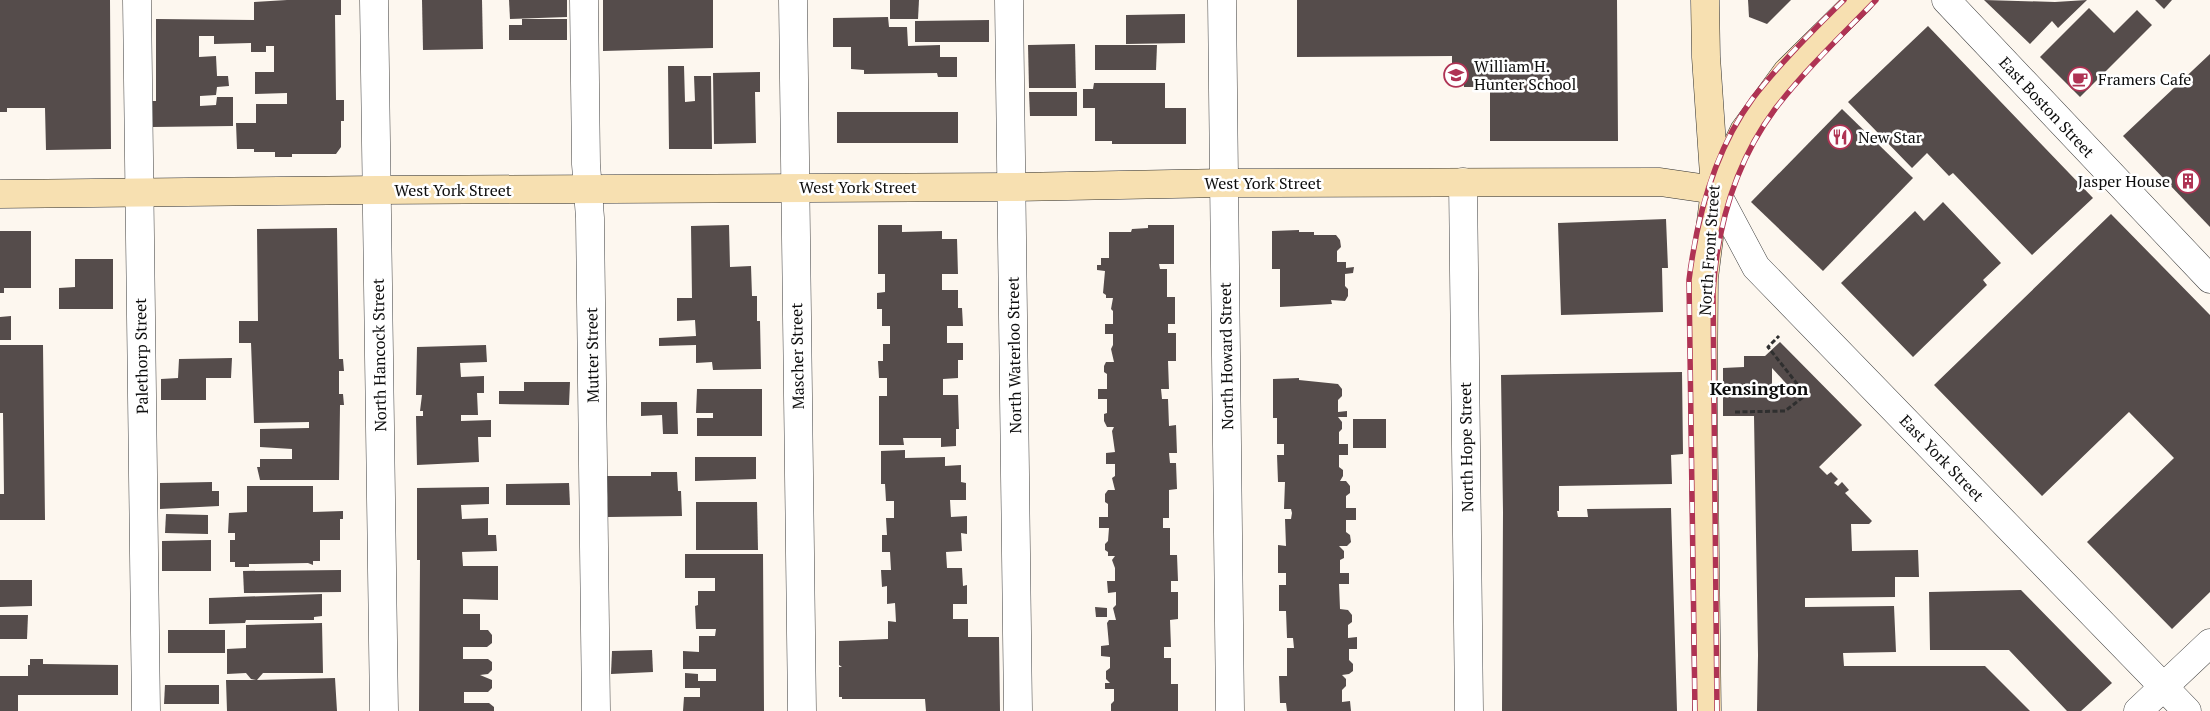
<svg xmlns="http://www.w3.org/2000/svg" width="2210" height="711" font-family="'PT Serif',serif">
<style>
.building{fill:#554c4b;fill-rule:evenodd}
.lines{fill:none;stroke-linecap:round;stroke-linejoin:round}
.street-casing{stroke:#404040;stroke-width:29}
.secondary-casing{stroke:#2f2f2f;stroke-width:29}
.path{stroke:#2f2f2f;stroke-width:3;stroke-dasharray:5 2.5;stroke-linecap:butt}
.street{stroke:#fff;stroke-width:28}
.secondary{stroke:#f7e0b1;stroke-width:28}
.rail-casing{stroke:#af3354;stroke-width:5.5}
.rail{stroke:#fff;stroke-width:4;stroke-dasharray:11;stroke-linecap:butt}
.labels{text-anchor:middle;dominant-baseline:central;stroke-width:5;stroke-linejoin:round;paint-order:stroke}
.poi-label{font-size:16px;fill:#0d0d0d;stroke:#fff;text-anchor:start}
.street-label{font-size:16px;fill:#0d0d0d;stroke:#fff}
.neighbourhood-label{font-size:18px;font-weight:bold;fill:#0d0d0d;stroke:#fff}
</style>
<rect width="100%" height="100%" fill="#fdf7ef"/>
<g class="building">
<polygon points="0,0 110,0 111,149 46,150 45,108 7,108 7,112 0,112"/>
<polygon points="287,0 341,0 341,15 335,15 336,100 344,100 344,121 341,121 341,147 336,154 292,154 292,157 275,157 275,152 254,152 254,149 237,149 236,123 256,123 256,104 287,104 287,93 255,94 255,72 274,72 274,46 266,46 266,52 251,52 251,43 214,44 214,36 199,36 199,57 216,56 217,76 228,76 229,86 217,87 216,95 200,96 200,106 216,105 217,97 233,97 233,126 152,127 152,101 156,101 156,19 254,20 254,2"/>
<polygon points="422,0 482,0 483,49 423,50"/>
<polygon points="509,0 567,0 567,17 510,19"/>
<polygon points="603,0 713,0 713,48 603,51"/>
<polygon points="890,0 919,0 918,19 890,19"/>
<polygon points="1297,0 1617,0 1618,141 1490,141 1490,87 1464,87 1463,66 1452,66 1452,56 1297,57"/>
<polygon points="1748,0 1791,0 1767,24 1749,17"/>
<polygon points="1984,0 2055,2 2087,0 2058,28 2052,21 2030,44"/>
<polygon points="2155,0 2172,0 2164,9"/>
<polygon points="2089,8 2114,33 2137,10 2152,25 2080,97 2040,57"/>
<polygon points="1185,14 1185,43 1126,44 1126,15"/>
<polygon points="888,17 889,27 907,27 908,46 940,45 940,57 957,57 957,77 938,77 937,73 864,74 864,70 851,69 851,47 833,47 833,18"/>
<polygon points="522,19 567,19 567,40 509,40 509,25 522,25"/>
<polygon points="989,20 989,42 915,42 915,21"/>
<polygon points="1928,26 2093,198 2032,255 1953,173 1949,176 1927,153 1912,168 1848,102"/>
<polygon points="1075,44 1076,88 1029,88 1028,45"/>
<polygon points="1095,45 1157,45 1156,70 1095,70"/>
<polygon points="2210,54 2210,227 2123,136"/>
<polygon points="668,66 684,66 685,102 695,101 694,76 711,76 712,149 669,149"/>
<polygon points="760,72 760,92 755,92 756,143 714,144 713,73"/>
<polygon points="1094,83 1165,83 1165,108 1186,108 1186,144 1112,144 1112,141 1095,141 1095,108 1083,108 1083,89 1093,89"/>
<polygon points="1029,92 1077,92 1077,116 1030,116"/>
<polygon points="1842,109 1913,178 1823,271 1751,202"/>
<rect x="837" y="112" width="121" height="31"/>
<polygon points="1943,202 2001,263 1983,280 1987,285 1913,357 1841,283 1915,211 1924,221"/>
<polygon points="2111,214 2210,315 2210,592 2172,629 2087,542 2174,458 2129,412 2042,496 1934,385"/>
<polygon points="1666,219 1668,268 1662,268 1663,312 1561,315 1558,223"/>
<polygon points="729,225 730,267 751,266 752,296 757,296 757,321 760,321 761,369 713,370 712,362 696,363 696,345 659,346 659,338 696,336 695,320 677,321 677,298 692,298 691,226"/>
<polygon points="878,225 902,225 902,232 942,231 942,239 957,239 958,274 942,274 942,290 958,290 958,308 962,308 963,326 947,326 947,343 963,343 963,360 958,360 958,378 943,379 943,395 958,395 959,429 956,429 956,446 941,447 941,438 903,438 904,445 879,445 879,396 887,396 887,378 879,378 878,361 883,361 883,344 890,344 890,326 882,326 882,309 877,309 877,293 885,292 885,274 878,274"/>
<polygon points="1148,225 1174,225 1174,264 1159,264 1160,269 1167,269 1167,297 1175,297 1175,324 1168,324 1168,333 1176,333 1176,361 1168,361 1169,389 1161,389 1162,399 1168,399 1169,426 1176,425 1177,453 1169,453 1170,463 1176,463 1177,489 1169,490 1169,518 1163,518 1163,528 1170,528 1170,555 1177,555 1178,581 1171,581 1171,592 1178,592 1178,619 1170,620 1171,647 1164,647 1164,658 1171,658 1171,684 1178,684 1178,711 1111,711 1111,704 1114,701 1114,689 1105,689 1105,683 1110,683 1106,679 1106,671 1110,668 1110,657 1101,656 1101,646 1109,645 1107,623 1109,620 1116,620 1113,608 1116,605 1116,592 1108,593 1107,581 1115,581 1115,568 1112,560 1115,556 1108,556 1108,552 1105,550 1105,544 1108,541 1109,528 1099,528 1099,517 1108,517 1108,504 1105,502 1105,494 1108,490 1115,490 1112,478 1115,476 1115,464 1106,464 1106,453 1115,452 1112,431 1114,427 1107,427 1104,421 1104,414 1107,413 1107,399 1098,399 1098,389 1107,389 1107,374 1104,372 1104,366 1106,362 1114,362 1111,349 1113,345 1113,334 1105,334 1105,324 1113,324 1113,311 1111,309 1113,298 1106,298 1106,295 1103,293 1105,271 1097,270 1097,265 1101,265 1101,258 1109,258 1109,232 1131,232 1132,229 1148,228"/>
<polygon points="337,228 339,359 343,359 344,371 339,371 339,394 343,394 344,405 340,405 339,480 260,480 257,467 260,467 260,459 292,459 292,449 260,447 260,429 309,428 309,422 254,423 251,343 239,343 239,321 258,321 257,229"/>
<polygon points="1299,230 1299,232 1314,232 1314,235 1336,235 1340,240 1341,247 1337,251 1337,262 1346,262 1346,268 1354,267 1353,273 1345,274 1345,286 1348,289 1348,296 1345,301 1331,300 1332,304 1280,307 1280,269 1272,269 1272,231"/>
<polygon points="0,231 31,231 31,288 4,288 4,293 0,293"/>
<polygon points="75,259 113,259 113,309 59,309 59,288 75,287"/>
<polygon points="11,316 11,340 0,340 0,317"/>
<path d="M1780,342L1862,425L1819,467L1827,475L1831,472L1838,479L1834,483L1838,486L1842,482L1849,490L1845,493L1872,521L1869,524H1851L1852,551L1918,550L1919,577H1895V597L1805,598V607L1894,606L1896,652L1843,653L1844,666H1985L2030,711H1757L1758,655L1754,416H1723V368L1744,367V356H1765ZM1772,368L1792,390L1788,394H1772Z"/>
<polygon points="0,345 43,345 45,520 0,520 0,494 4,494 3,413 0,413"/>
<polygon points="486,345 487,362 460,363 461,377 484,376 484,393 477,393 478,415 461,415 461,421 491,420 491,437 478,437 479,462 417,465 416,416 423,416 423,411 420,411 422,395 416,395 417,347"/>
<polygon points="232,358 231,378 206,378 206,400 161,400 161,379 178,378 179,359"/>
<polygon points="1682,372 1683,454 1671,455 1672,484 1559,486 1559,511 1557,511 1558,517 1588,517 1587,509 1671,508 1677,711 1502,711 1503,512 1501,375"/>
<polygon points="1299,378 1299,380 1338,384 1342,389 1342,396 1338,400 1338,412 1347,411 1347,417 1338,417 1342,422 1342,429 1339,432 1339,444 1348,444 1348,455 1339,455 1339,467 1343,470 1343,476 1340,481 1346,481 1350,486 1350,493 1346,496 1346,508 1356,508 1356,520 1346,520 1346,532 1350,535 1351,542 1347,546 1339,546 1344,551 1344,558 1340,560 1340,573 1349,573 1349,584 1339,584 1340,609 1348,610 1352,615 1352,622 1348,625 1348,638 1357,637 1357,649 1349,649 1349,660 1353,664 1353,671 1349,674 1342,675 1346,679 1346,686 1342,690 1342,702 1350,701 1351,711 1287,711 1286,703 1280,703 1279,676 1287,676 1287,648 1294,648 1293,638 1287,638 1286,611 1279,611 1279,585 1286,585 1286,573 1278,573 1278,545 1286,546 1285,519 1291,519 1292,513 1291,509 1284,509 1285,482 1278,482 1277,455 1284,455 1284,444 1277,444 1277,418 1273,418 1273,379"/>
<polygon points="524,382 570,382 569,405 499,404 499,391 524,391"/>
<polygon points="697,389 762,389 762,436 697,436 697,418 713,418 713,413 696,413"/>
<polygon points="641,402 677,402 678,434 663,434 662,415 641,416"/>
<rect x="1353" y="419" width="33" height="29"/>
<polygon points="905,450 905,458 945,457 945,466 961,465 961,482 966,483 966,500 950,500 951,517 967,516 967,534 961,533 962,551 946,552 947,568 962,568 963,586 967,585 967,604 953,604 953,619 968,619 968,637 999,637 1000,711 926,711 925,699 842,699 842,697 839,697 839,667 842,667 839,665 839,641 888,639 888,621 896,622 895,603 887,604 887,586 882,587 881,570 891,570 890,552 882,552 882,535 887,535 886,518 894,518 894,501 886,501 885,484 881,484 881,451"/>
<polygon points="695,457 756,457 756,479 695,481"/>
<polygon points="651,472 677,472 678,491 681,491 682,516 608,517 608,498 607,491 604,491 604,476 651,476"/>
<polygon points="212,482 212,491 219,491 219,506 160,509 160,483"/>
<polygon points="506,484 569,483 570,505 506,505"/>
<polygon points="247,486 313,486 313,512 343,511 343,519 340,519 340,540 320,540 320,561 313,561 313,565 308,563 249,564 249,567 235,567 235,562 230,562 230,540 235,540 235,533 228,533 229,513 247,512"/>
<polygon points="489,487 489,504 461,505 462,519 488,518 488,535 496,535 497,551 462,552 463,566 498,566 498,600 463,599 463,614 480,614 480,630 488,630 492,635 492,643 487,647 463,647 463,659 488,659 492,662 492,670 488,674 480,675 492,680 492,688 488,692 464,692 464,703 489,703 494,707 494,711 419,711 420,560 417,560 417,488"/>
<polygon points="696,502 757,502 758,550 696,550"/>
<polygon points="166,514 208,515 208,534 165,533"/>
<polygon points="211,540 211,571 162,571 162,541"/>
<polygon points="685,554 763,554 764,711 683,711 684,697 700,697 700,688 685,688 685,673 698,674 698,681 716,681 716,669 683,669 683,651 699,652 699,636 715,636 716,629 696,629 695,606 698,605 698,591 715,591 715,578 685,578"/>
<polygon points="341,570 341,592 244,593 243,571"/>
<polygon points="0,580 32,580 32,606 0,607"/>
<polygon points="2021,590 2112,683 2081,711 2067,711 2009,650 1930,650 1929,592"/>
<polygon points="322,594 322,616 314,617 314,620 246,620 245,623 209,624 209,598"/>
<polygon points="1095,607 1107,608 1107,617 1096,617"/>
<polygon points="0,615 28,615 27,639 0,639"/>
<polygon points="322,623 323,673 263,673 257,680 335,678 337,711 227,711 226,680 256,680 251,679 246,673 227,674 227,649 246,648 246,625"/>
<rect x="168" y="630" width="57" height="23"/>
<polygon points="652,650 653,672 611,674 612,651"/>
<polygon points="30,659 43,659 43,664 118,665 118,695 18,695 18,711 0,711 0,676 28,676 28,665 30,665"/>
<polygon points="165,685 219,685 219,704 164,704"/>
</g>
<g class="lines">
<g class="street-casing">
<g id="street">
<polyline points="137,0 146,711"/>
<polyline points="374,0 384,711"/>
<polyline points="584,0 586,164 590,218 596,711"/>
<polyline points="793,0 802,711"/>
<polyline points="1009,0 1018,711"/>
<polyline points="1222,0 1230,711"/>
<polyline points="1946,0 2210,279"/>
<polyline points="1463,182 1469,711"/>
<polyline points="1715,190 1756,267 2187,711"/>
<polyline points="2138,711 2210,643"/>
</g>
</g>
<g class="secondary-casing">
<g id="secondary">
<polyline points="1705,0 1706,57 1715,190 1704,278 1703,401 1707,711"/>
<polyline points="1716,189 1744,131 1787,72 1860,0"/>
<polyline points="0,194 377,190 1012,187 1224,183 1660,182 1715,190"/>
</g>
</g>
<polyline class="path" points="1735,412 1785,411 1806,395 1768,347 1779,336"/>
<use href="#street" class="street"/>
<use href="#secondary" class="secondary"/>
<g class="rail-casing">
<g id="rail">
<path d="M1695,711L1689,280C1697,216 1714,151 1753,98C1780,63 1812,31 1844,0"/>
<path d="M1717,711L1713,293C1717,227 1735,163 1775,109C1805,70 1842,35 1876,0"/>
</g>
</g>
<use href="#rail" class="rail"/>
</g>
<defs>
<g id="school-ring" transform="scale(1.25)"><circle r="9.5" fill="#fff" stroke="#af3354" stroke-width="1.5"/><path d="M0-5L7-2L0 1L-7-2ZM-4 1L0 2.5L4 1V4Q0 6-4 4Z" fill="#af3354"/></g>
<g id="cafe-ring" transform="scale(1.25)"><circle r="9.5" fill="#fff" stroke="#af3354" stroke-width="1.5"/><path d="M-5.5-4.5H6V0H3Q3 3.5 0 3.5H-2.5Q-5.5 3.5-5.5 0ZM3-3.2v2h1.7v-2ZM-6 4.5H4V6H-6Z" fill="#af3354"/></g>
<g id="restaurant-ring" transform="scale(1.25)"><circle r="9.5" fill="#fff" stroke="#af3354" stroke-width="1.5"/><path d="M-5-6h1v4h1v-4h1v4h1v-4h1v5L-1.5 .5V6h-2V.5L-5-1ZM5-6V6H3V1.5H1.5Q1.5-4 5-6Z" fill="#af3354"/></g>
<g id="building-ring" transform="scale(1.25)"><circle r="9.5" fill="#fff" stroke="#af3354" stroke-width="1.5"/><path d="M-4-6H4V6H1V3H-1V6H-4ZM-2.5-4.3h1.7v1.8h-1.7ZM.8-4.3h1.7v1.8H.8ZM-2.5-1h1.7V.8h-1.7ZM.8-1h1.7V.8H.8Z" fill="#af3354"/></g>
</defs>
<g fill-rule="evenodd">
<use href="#school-ring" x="1456" y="75"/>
<use href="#cafe-ring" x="2080" y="79"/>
<use href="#restaurant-ring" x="1840" y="137"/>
<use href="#building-ring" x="2188" y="181"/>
</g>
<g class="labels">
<g class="poi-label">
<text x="1474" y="66">William H.<tspan x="1474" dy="18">Hunter School</tspan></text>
<text x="2098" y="79">Framers Cafe</text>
<text x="1858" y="137">New Star</text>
<text x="2170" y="181" text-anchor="end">Jasper House</text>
</g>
<g class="street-label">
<text transform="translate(2047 107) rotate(47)">East Boston Street</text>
<text x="1263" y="183">West York Street</text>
<text x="858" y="187">West York Street</text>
<text x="453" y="190">West York Street</text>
<text transform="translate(1709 250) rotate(-86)">North Front Street</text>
<text transform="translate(379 355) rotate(-91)">North Hancock Street</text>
<text transform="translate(592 355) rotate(-91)">Mutter Street</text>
<text transform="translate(1014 355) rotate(-91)">North Waterloo Street</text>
<text transform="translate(141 356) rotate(-91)">Palethorp Street</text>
<text transform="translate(797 356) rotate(-91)">Mascher Street</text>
<text transform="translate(1226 356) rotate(-91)">North Howard Street</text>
<text transform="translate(1466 447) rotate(-91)">North Hope Street</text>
<text transform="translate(1942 458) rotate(46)">East York Street</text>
</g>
<g class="neighbourhood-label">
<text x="1759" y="388">Kensington</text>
</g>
</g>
</svg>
